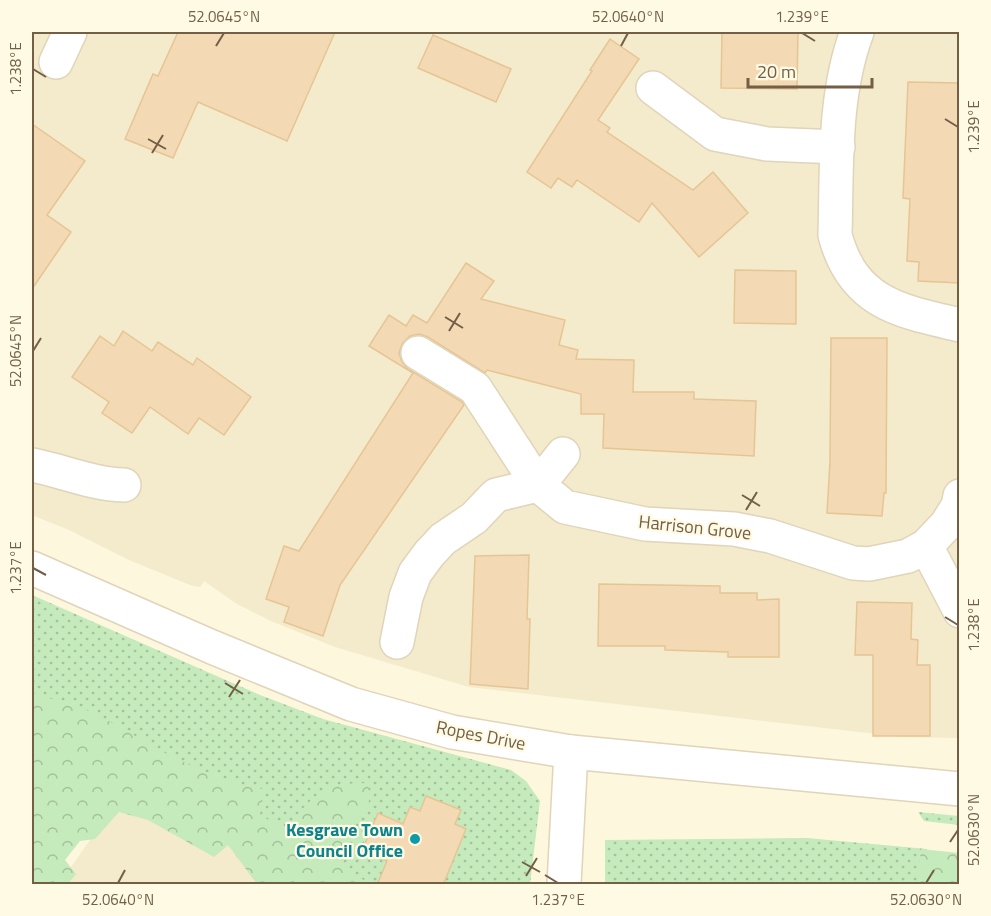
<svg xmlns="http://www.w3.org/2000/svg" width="991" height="916" font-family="'Titillium Web',sans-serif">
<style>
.residential{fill:#f4eacc}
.grass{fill:url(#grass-dots)}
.forest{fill:url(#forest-crowns)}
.building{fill:#f3dab4;stroke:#e6c594;stroke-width:1.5}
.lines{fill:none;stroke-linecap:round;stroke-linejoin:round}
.minor-casing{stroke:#e0d4ba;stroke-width:36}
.minor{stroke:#fff;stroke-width:33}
.ticks{fill:none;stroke:#725f46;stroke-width:2}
.culture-dot{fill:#0f9aa8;stroke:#fffae4;stroke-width:2}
.labels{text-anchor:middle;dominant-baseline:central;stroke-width:4.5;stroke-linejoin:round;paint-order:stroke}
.street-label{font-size:18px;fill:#725f46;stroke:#fffae4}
.culture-label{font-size:18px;font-weight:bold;fill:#0d838f;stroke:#fffae4;text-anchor:end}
.neatline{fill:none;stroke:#725f46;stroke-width:2}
.ticks-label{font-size:15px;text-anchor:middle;fill:#725f46}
</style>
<defs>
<pattern id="grass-dots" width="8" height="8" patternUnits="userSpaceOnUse" patternTransform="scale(1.5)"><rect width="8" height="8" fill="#c5eabc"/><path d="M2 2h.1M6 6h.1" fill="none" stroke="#a4c19b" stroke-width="1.8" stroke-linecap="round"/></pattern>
<pattern id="forest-crowns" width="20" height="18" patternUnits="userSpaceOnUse" patternTransform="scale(1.5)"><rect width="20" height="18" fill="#c5eabc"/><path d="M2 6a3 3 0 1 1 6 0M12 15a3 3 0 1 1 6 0" fill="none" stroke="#a4c19b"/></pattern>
</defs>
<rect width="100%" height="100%" fill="#fdf7dd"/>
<g class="residential">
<polygon points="32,32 959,32 959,738 903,737 469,687 335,647 271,621 237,604 204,581 200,587 190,585 129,560 69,530 32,515"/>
<polygon points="136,775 311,884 59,884"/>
</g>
<g class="grass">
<polygon points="32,595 260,695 323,719 511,770 526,781 540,801 530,884 334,884 32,756"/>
<polygon points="918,812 959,816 959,825 924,821"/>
<polygon points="807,838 927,849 924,884 605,884 605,840"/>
</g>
<g class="forest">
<path d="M32,698C74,693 133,737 171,756C200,770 232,784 263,789L260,815L285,829C314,796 320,783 368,783L369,801L336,858L341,867L371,884H257L228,845L214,857L148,820L119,812L95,839L80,841L65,860L76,874L68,884H32Z"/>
<polygon points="921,849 959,853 959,884 917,883"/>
</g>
<g class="building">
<polygon points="178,32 335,32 287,141 198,102 173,158 125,139 153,74 158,76"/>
<polygon points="722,32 798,32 797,89 721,88"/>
<polygon points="433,35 511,69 496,102 418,68"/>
<polygon points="610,39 639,59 598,120 610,128 607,132 693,190 713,172 748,213 699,257 652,203 639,222 577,180 572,187 558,178 551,188 527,172 592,71 590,70"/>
<polygon points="908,82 960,83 960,283 918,281 919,262 907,261 910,199 903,198"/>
<polygon points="32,124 85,161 47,215 71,232 32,289"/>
<polygon points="466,263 494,281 481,299 565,320 559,345 578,350 576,359 634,360 633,392 694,392 694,399 756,401 754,456 603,448 604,414 581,414 581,394 487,370 485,373 428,337 419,334 410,336 402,344 399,353 402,362 408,369 462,402 464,405 340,585 323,636 284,622 289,607 266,599 284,546 299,551 413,373 369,346 389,315 406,326 413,315 427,323"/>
<polygon points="735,270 796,271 796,324 734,323"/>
<polygon points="123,331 152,351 158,342 193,365 197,358 251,397 224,435 199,418 188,434 150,407 132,433 102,413 109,402 72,377 100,336 114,346"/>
<polygon points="831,338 887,338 886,493 884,493 882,516 827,513 830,462"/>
<polygon points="529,555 527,619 530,619 528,689 470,684 475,556"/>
<polygon points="599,584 720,586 720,593 757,593 757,600 779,599 779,657 728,657 728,652 665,650 665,646 598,646"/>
<polygon points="857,602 912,603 911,639 918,640 917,665 930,665 930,736 873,736 873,655 855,655"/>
<polygon points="426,796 461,810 455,824 466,829 443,885 377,885 387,861 362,851 378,813 403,824 410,807 420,811"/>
</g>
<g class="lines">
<g class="minor-casing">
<g id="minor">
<path d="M857,32C833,96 837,168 835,235C853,303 899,311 960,325"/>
<polyline points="56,62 70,32"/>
<polyline points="653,88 715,134 767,144 838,147"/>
<polyline points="418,353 475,388 538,485 563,454"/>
<path d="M32,465C63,471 92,484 124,485"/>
<polyline points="926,546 960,611"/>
<polyline points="32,568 212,647 351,704 452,732 571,752 960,789"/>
<polyline points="397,642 406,597 415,573 429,554 443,539 474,518 496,495 538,485 565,507 645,524 734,529 770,536 853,563 869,564 908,556 926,546 946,525 958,506 960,496"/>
<polyline points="564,884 571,752"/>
</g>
</g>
<use href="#minor" class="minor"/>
</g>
<path class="ticks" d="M802,33L815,41M216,46L224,33M621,46L628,33M33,69L46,77M945,119L958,127M148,139L166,149M152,153L163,135M445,317L463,328M449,331L460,313M33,351L41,338M742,495L760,506M746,510L757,492M33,568L46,575M945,617L958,625M225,683L243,694M229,697L240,680M950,842L958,830M522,862L540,872M545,875L558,883M526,876L537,858M118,883L125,870M926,883L934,870"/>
<circle class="culture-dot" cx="415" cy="839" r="6"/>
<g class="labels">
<g class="street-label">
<text transform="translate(695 527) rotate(6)">Harrison Grove</text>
<text transform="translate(481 735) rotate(11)">Ropes Drive</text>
</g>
<g class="culture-label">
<text x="403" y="829">Kesgrave Town<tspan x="403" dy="21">Council Office</tspan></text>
</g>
</g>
<rect width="991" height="916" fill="none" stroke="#fffae4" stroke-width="66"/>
<path d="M748 78v9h124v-9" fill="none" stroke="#725f46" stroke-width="3"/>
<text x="757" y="78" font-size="18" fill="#725f46" stroke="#fffae4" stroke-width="4.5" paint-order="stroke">20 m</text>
<rect x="33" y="33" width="925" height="850" class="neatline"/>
<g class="ticks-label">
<text x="224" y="22">52.0645°N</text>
<text x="628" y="22">52.0640°N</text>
<text x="802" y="22">1.239°E</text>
<text transform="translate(16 69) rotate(-90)" y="5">1.238°E</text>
<text transform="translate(974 127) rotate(-90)" y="5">1.239°E</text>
<text transform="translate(16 351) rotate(-90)" y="5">52.0645°N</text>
<text transform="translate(16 568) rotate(-90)" y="5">1.237°E</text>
<text transform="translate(974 625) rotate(-90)" y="5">1.238°E</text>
<text transform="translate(974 830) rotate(-90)" y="5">52.0630°N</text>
<text x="118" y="905">52.0640°N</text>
<text x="558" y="905">1.237°E</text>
<text x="926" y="905">52.0630°N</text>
</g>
</svg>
